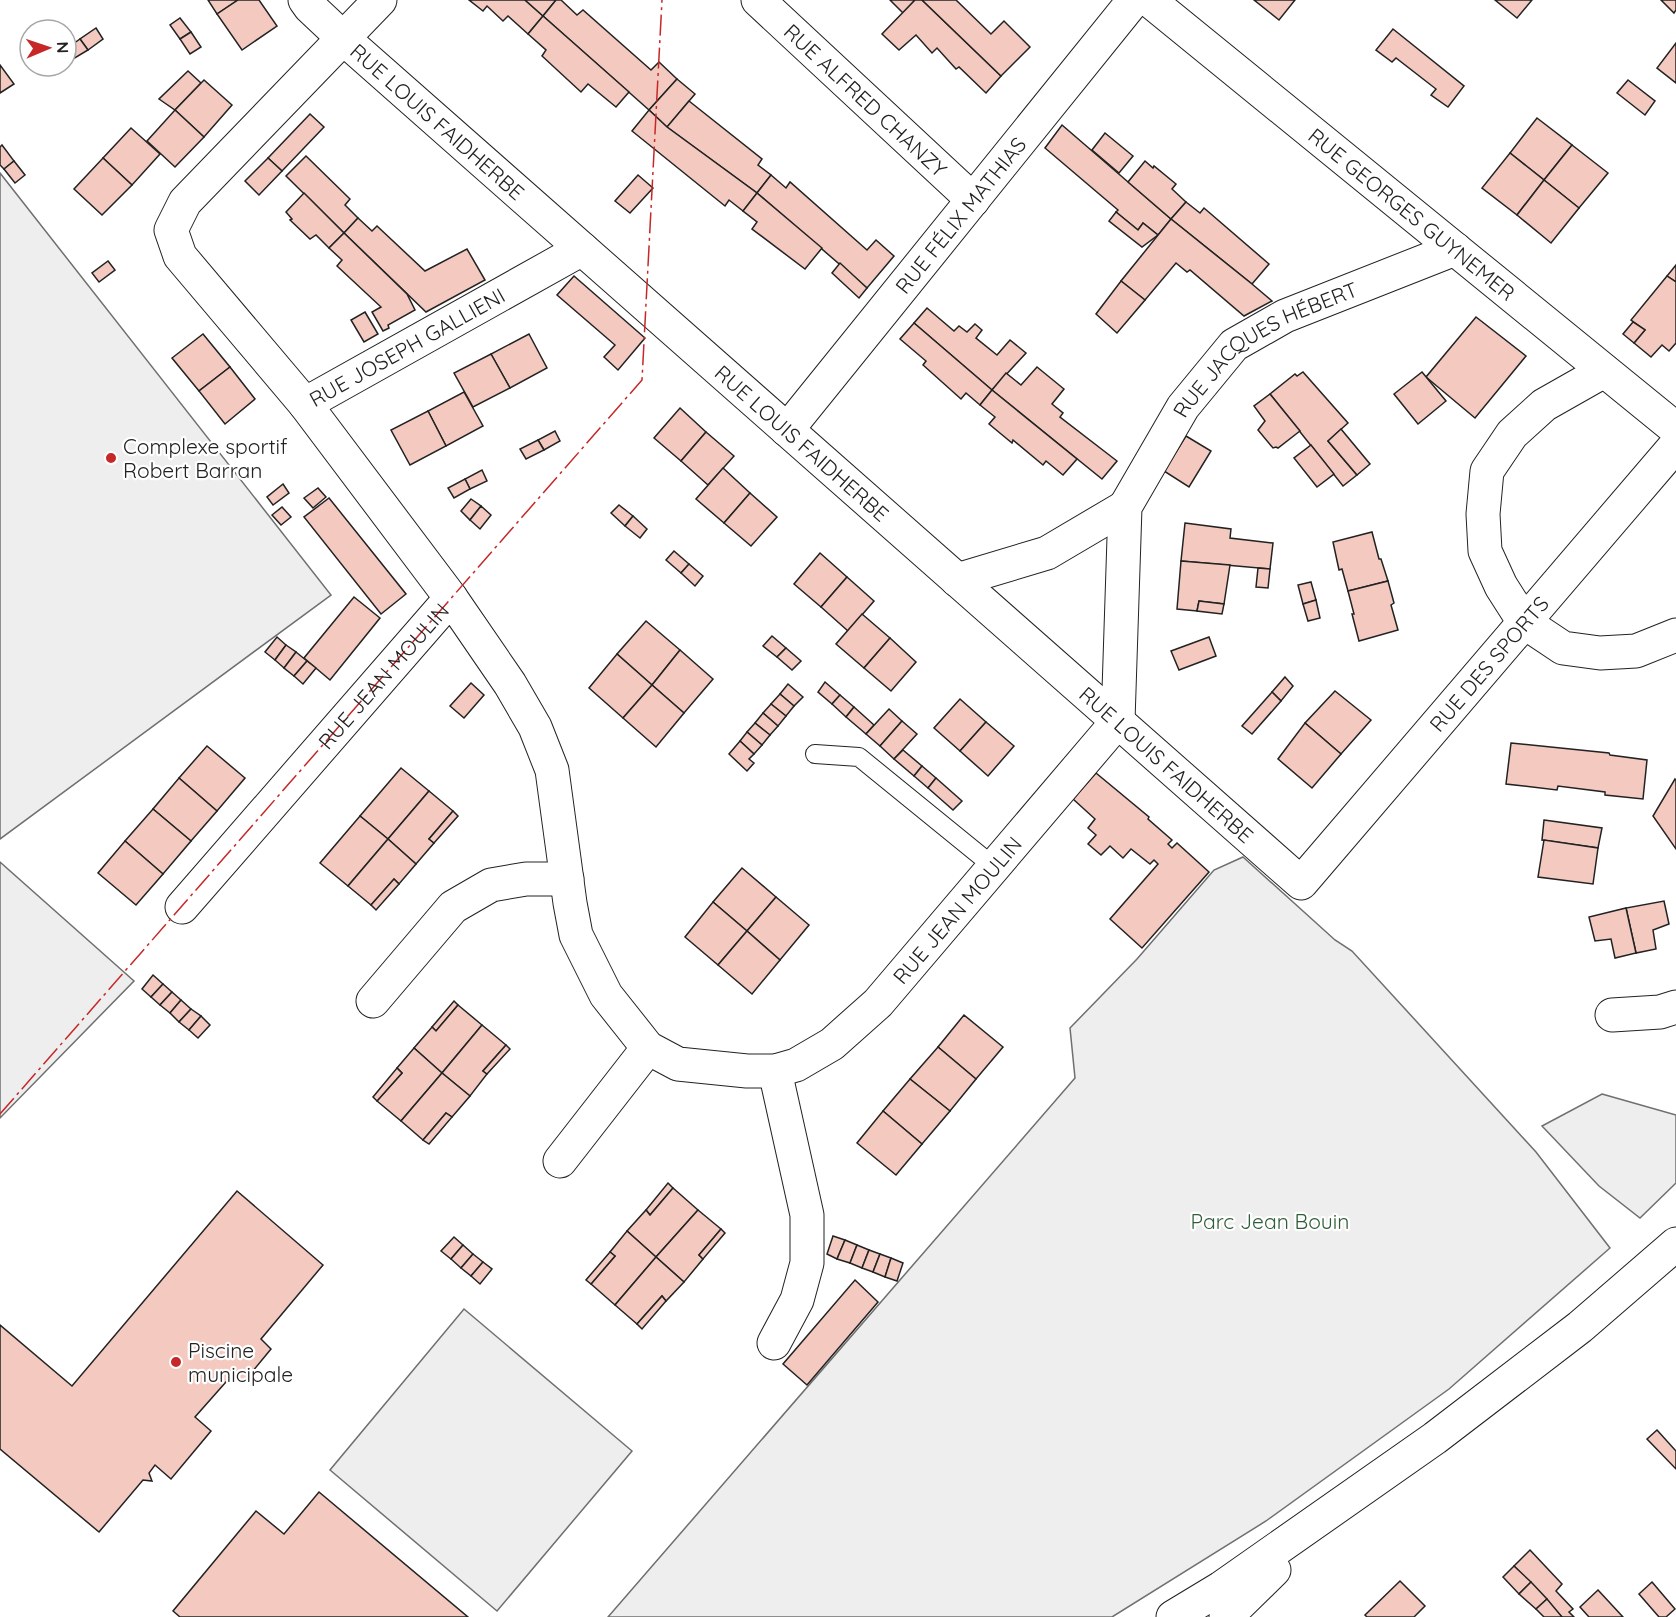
<svg xmlns="http://www.w3.org/2000/svg" width="1676" height="1617" font-family="Quicksand,sans-serif">
<style>
.green{fill:#eee;stroke:#6f6f6f;stroke-width:1.5}
.building{fill:#f3c9c0;stroke:#222;stroke-width:1.5}
.lines{fill:none;stroke-linecap:round;stroke-linejoin:round}
.lane-casing{stroke:#222;stroke-width:20}
.street-casing{stroke:#222;stroke-width:35}
.primary-casing{stroke:#222;stroke-width:35}
.lane{stroke:#fff;stroke-width:18}
.street{stroke:#fff;stroke-width:33}
.primary{stroke:#fff;stroke-width:33}
.power{stroke:#c62828;stroke-width:1.5;stroke-dasharray:21 4.5 3 4.5;stroke-linecap:butt}
.poi-dot{fill:#c62828;stroke:#fff;stroke-width:2}
.labels{text-anchor:middle;dominant-baseline:central;stroke-width:4.5;stroke-linejoin:round;paint-order:stroke}
.street-label{font-size:21px;fill:#222;stroke:#fff}
.poi-label{font-size:21px;fill:#222;stroke:#fff;text-anchor:start}
.park-label{font-size:21px;fill:#2f5e38;stroke:#fff}
</style>
<rect width="100%" height="100%" fill="#fff"/>
<g class="green">
<polygon points="0,173 331,595 0,839"/>
<polygon points="1243,857 1335,940 1352,951 1536,1152 1610,1248 1449,1389 1266,1521 1112,1617 608,1617 1075,1078 1070,1028 1137,959 1214,870"/>
<polygon points="0,862 134,981 0,1118"/>
<polygon points="1602,1094 1676,1115 1676,1183 1640,1218 1599,1186 1542,1126"/>
<polygon points="464,1309 632,1451 497,1611 330,1470"/>
</g>
<g class="building">
<polygon points="208,0 238,0 217,14"/>
<polygon points="238,0 259,0 277,26 242,50 217,14"/>
<polygon points="469,0 525,0 543,16 528,34 508,16 503,21 487,6 483,11"/>
<polygon points="525,0 556,0 543,16"/>
<polygon points="556,0 561,0 577,15 583,10 651,70 659,62 677,79 649,110 543,16"/>
<polygon points="890,0 915,0 903,13"/>
<polygon points="915,0 922,0 1001,76 986,93 959,67 956,69 937,48 932,53 916,35 899,50 882,34"/>
<polygon points="922,0 956,0 991,34 1004,21 1030,47 1001,76"/>
<polygon points="1254,0 1295,0 1279,20"/>
<polygon points="1495,0 1532,0 1517,18"/>
<polygon points="1661,0 1676,0 1676,10 1674,13"/>
<polygon points="543,16 629,92 616,107 588,84 581,92 542,56 546,50 528,34"/>
<polygon points="180,18 191,32 180,39 170,25"/>
<polygon points="96,28 103,39 88,50 80,39"/>
<polygon points="1393,29 1464,86 1448,107 1431,95 1436,89 1396,58 1392,62 1376,50"/>
<polygon points="191,32 201,47 190,54 180,39"/>
<polygon points="80,39 88,50 73,59 66,49"/>
<polygon points="1676,43 1676,83 1657,68"/>
<polygon points="0,65 14,84 0,93"/>
<polygon points="188,71 201,83 175,110 159,99"/>
<polygon points="677,79 695,94 667,127 649,110"/>
<polygon points="204,80 232,105 204,137 175,110"/>
<polygon points="1628,80 1655,101 1645,115 1617,93"/>
<polygon points="689,101 762,159 758,165 771,175 757,193 667,127"/>
<polygon points="175,110 204,137 175,167 147,141"/>
<polygon points="649,110 667,127 757,193 743,211 729,200 725,206 632,131"/>
<polygon points="310,114 324,127 282,171 268,158"/>
<polygon points="1537,118 1572,145 1544,180 1510,153"/>
<polygon points="1062,125 1171,219 1158,235 1143,223 1138,230 1116,212 1118,210 1045,148"/>
<polygon points="131,128 160,154 132,185 103,158"/>
<polygon points="1105,133 1133,156 1119,173 1092,150"/>
<polygon points="2,145 14,161 4,169 0,165 0,147"/>
<polygon points="1572,145 1608,173 1579,208 1544,180"/>
<polygon points="1510,153 1544,180 1517,215 1482,188"/>
<polygon points="306,156 350,199 345,205 358,218 344,233 286,176"/>
<polygon points="103,158 132,185 102,215 74,189"/>
<polygon points="268,158 282,171 259,195 245,181"/>
<polygon points="14,161 25,175 15,183 4,169"/>
<polygon points="1145,161 1153,168 1154,166 1176,184 1172,189 1186,202 1171,219 1128,182"/>
<polygon points="638,175 653,188 630,213 615,201"/>
<polygon points="771,175 786,188 790,182 867,250 876,240 894,256 867,288 757,193"/>
<polygon points="1544,180 1579,208 1551,243 1517,215"/>
<polygon points="304,193 344,233 329,248 316,235 310,239 290,220 292,219 286,212"/>
<polygon points="757,193 822,248 805,269 752,229 757,222 743,211"/>
<polygon points="1186,202 1200,213 1204,208 1269,264 1252,284 1171,219"/>
<polygon points="1116,212 1138,230 1143,223 1158,235 1142,247 1109,221"/>
<polygon points="358,218 372,231 377,226 425,271 467,249 485,280 426,312 344,233"/>
<polygon points="1171,219 1252,284 1272,301 1244,316 1190,270 1187,272 1176,263 1145,300 1121,281"/>
<polygon points="344,233 407,294 415,310 388,325 389,328 383,331 372,312 381,307 337,266 342,260 329,248"/>
<polygon points="108,261 115,270 99,282 92,273"/>
<polygon points="840,263 867,288 859,298 832,273"/>
<polygon points="1676,265 1676,282 1667,276"/>
<polygon points="574,276 645,338 618,370 604,357 615,345 557,295"/>
<polygon points="1667,276 1676,282 1676,343 1669,351 1662,345 1651,357 1634,343 1645,330 1631,320"/>
<polygon points="1121,281 1145,300 1117,333 1096,314"/>
<polygon points="927,308 954,331 959,326 967,332 975,324 982,330 976,338 997,355 1010,340 1026,353 992,390 914,323"/>
<polygon points="365,312 378,334 364,342 351,320"/>
<polygon points="1476,317 1526,356 1475,418 1426,377"/>
<polygon points="1633,322 1645,330 1634,343 1623,334"/>
<polygon points="914,323 992,390 980,405 966,393 961,399 923,365 926,361 900,339"/>
<polygon points="203,334 230,367 199,391 172,358"/>
<polygon points="529,334 547,368 510,388 491,354"/>
<polygon points="491,354 510,388 473,407 454,373"/>
<polygon points="230,367 255,399 225,424 199,391"/>
<polygon points="1037,367 1064,389 1052,404 1063,413 1060,417 1117,461 1102,479 992,390 1006,373 1021,385"/>
<polygon points="1303,372 1348,423 1328,441 1357,475 1343,486 1270,394 1295,374 1297,376"/>
<polygon points="1422,372 1446,401 1418,424 1394,394"/>
<polygon points="992,390 1077,459 1063,475 1046,461 1043,465 1013,440 1012,443 989,424 995,417 980,405"/>
<polygon points="464,392 483,426 446,446 428,411"/>
<polygon points="1270,394 1300,431 1278,448 1276,447 1273,448 1258,430 1265,421 1254,406"/>
<polygon points="680,408 706,432 681,461 654,438"/>
<polygon points="428,411 446,446 410,465 391,430"/>
<polygon points="1341,429 1370,464 1357,475 1328,441"/>
<polygon points="555,431 560,441 544,450 538,440"/>
<polygon points="706,432 734,456 708,485 681,461"/>
<polygon points="1186,436 1211,451 1189,487 1164,471"/>
<polygon points="538,440 544,450 526,459 520,449"/>
<polygon points="1311,445 1334,474 1317,487 1294,458"/>
<polygon points="723,468 750,493 724,523 696,499"/>
<polygon points="482,470 487,481 470,489 465,479"/>
<polygon points="465,479 470,489 454,498 448,488"/>
<polygon points="283,484 289,493 273,505 267,497"/>
<polygon points="318,488 326,497 313,508 304,498"/>
<polygon points="750,493 777,517 751,546 724,523"/>
<polygon points="329,498 406,594 381,614 304,517"/>
<polygon points="471,499 481,506 470,520 461,511"/>
<polygon points="619,505 633,516 625,526 611,513"/>
<polygon points="481,506 491,515 480,529 470,520"/>
<polygon points="282,507 291,517 281,525 272,515"/>
<polygon points="633,516 647,529 640,538 625,526"/>
<polygon points="1185,523 1231,529 1230,538 1273,543 1270,569 1181,561"/>
<polygon points="1372,532 1379,559 1381,559 1388,581 1348,591 1342,569 1339,570 1333,542"/>
<polygon points="674,551 689,564 681,573 666,560"/>
<polygon points="820,553 847,577 821,607 794,584"/>
<polygon points="1181,561 1230,565 1224,604 1199,601 1197,611 1177,609"/>
<polygon points="689,564 703,576 695,586 681,573"/>
<polygon points="1258,568 1270,569 1268,588 1256,587"/>
<polygon points="847,577 874,601 848,631 821,607"/>
<polygon points="1388,581 1394,603 1391,605 1398,630 1359,641 1352,614 1354,614 1348,591"/>
<polygon points="1311,582 1316,600 1303,604 1298,585"/>
<polygon points="354,597 380,618 330,680 304,658"/>
<polygon points="1316,600 1320,618 1308,621 1303,604"/>
<polygon points="1199,601 1224,604 1222,614 1197,611"/>
<polygon points="862,614 890,638 864,668 836,644"/>
<polygon points="646,621 680,650 652,685 617,654"/>
<polygon points="772,636 786,648 777,657 763,646"/>
<polygon points="277,637 286,645 275,660 265,652"/>
<polygon points="1209,637 1216,656 1179,670 1171,651"/>
<polygon points="890,638 916,662 891,691 864,668"/>
<polygon points="286,645 296,652 284,668 275,660"/>
<polygon points="786,648 801,661 792,670 777,657"/>
<polygon points="680,650 713,679 684,713 652,685"/>
<polygon points="296,652 307,661 294,676 284,668"/>
<polygon points="617,654 652,685 623,718 589,688"/>
<polygon points="307,661 316,668 303,684 294,676"/>
<polygon points="1285,677 1293,686 1281,701 1272,692"/>
<polygon points="825,682 840,695 832,704 818,692"/>
<polygon points="471,683 484,695 464,718 450,706"/>
<polygon points="788,684 803,697 794,706 780,694"/>
<polygon points="652,685 684,713 656,747 623,718"/>
<polygon points="1335,691 1371,720 1341,754 1305,723"/>
<polygon points="1272,692 1281,701 1252,734 1242,726"/>
<polygon points="780,694 794,706 786,716 771,704"/>
<polygon points="840,695 854,707 846,717 832,704"/>
<polygon points="960,699 986,722 960,751 934,728"/>
<polygon points="771,704 786,716 778,726 763,713"/>
<polygon points="854,707 874,725 866,734 846,717"/>
<polygon points="889,709 902,721 880,746 866,734"/>
<polygon points="763,713 778,726 770,735 755,723"/>
<polygon points="902,721 917,734 894,759 880,746"/>
<polygon points="986,722 1014,746 988,776 960,751"/>
<polygon points="755,723 770,735 762,745 747,732"/>
<polygon points="1305,723 1341,754 1312,788 1278,759"/>
<polygon points="747,732 762,745 754,754 740,741"/>
<polygon points="740,741 754,754 749,759 754,763 747,771 729,754"/>
<polygon points="1511,743 1609,753 1610,755 1647,760 1643,799 1605,795 1605,792 1558,786 1557,790 1506,784"/>
<polygon points="207,746 245,778 217,811 179,778"/>
<polygon points="903,750 922,766 914,776 894,759"/>
<polygon points="922,766 936,778 928,788 914,776"/>
<polygon points="401,768 429,791 388,839 360,816"/>
<polygon points="1096,773 1149,817 1148,819 1172,840 1168,844 1172,848 1177,843 1209,872 1142,948 1110,919 1158,864 1154,860 1150,864 1131,849 1123,858 1110,846 1101,855 1088,844 1096,835 1088,828 1095,819 1073,799"/>
<polygon points="179,778 217,811 191,841 153,809"/>
<polygon points="936,778 962,801 953,810 928,788"/>
<polygon points="1675,779 1676,780 1676,849 1653,816"/>
<polygon points="429,791 453,811 429,839 434,843 416,864 388,839"/>
<polygon points="153,809 191,841 163,874 125,841"/>
<polygon points="453,811 458,816 434,843 429,839"/>
<polygon points="360,816 388,839 348,886 320,863"/>
<polygon points="1544,820 1602,828 1598,848 1542,840"/>
<polygon points="388,839 416,864 399,884 394,879 371,905 348,886"/>
<polygon points="1544,840 1598,848 1593,884 1538,877"/>
<polygon points="125,841 163,874 136,905 98,873"/>
<polygon points="742,868 776,897 747,931 713,902"/>
<polygon points="394,879 399,884 376,910 371,905"/>
<polygon points="776,897 809,925 780,960 747,931"/>
<polygon points="1664,901 1669,924 1653,930 1656,949 1636,953 1626,908"/>
<polygon points="713,902 747,931 718,965 685,937"/>
<polygon points="1626,908 1636,953 1615,958 1611,939 1595,941 1589,917"/>
<polygon points="747,931 780,960 752,994 718,965"/>
<polygon points="153,975 163,984 151,997 142,989"/>
<polygon points="163,984 172,992 160,1005 151,997"/>
<polygon points="172,992 181,1000 170,1013 160,1005"/>
<polygon points="181,1000 191,1009 179,1022 170,1013"/>
<polygon points="454,1001 458,1005 436,1031 432,1027"/>
<polygon points="458,1005 482,1025 442,1073 414,1048 432,1027 436,1031"/>
<polygon points="191,1009 201,1016 189,1030 179,1022"/>
<polygon points="964,1015 1003,1047 976,1079 938,1047"/>
<polygon points="201,1016 210,1025 198,1038 189,1030"/>
<polygon points="482,1025 506,1045 483,1071 487,1074 470,1096 442,1073"/>
<polygon points="506,1045 510,1049 487,1074 483,1071"/>
<polygon points="938,1047 976,1079 950,1111 910,1079"/>
<polygon points="414,1048 442,1073 401,1121 377,1101 402,1073 397,1068"/>
<polygon points="397,1068 402,1073 377,1101 373,1097"/>
<polygon points="442,1073 470,1096 452,1117 446,1113 423,1140 401,1121"/>
<polygon points="910,1079 950,1111 922,1144 883,1111"/>
<polygon points="883,1111 922,1144 896,1175 857,1143"/>
<polygon points="446,1113 452,1117 429,1144 423,1140"/>
<polygon points="668,1183 673,1188 650,1215 646,1210"/>
<polygon points="673,1188 698,1210 656,1257 627,1231 646,1210 650,1215"/>
<polygon points="237,1191 323,1265 261,1339 271,1349 243,1383 233,1374 195,1417 211,1431 171,1479 155,1465 149,1473 152,1481 143,1480 99,1532 0,1449 0,1325 72,1386"/>
<polygon points="698,1210 721,1229 699,1255 703,1259 684,1282 656,1257"/>
<polygon points="721,1229 725,1233 703,1259 699,1255"/>
<polygon points="627,1231 656,1257 615,1305 591,1284 615,1256 610,1252"/>
<polygon points="833,1236 845,1240 837,1259 827,1254"/>
<polygon points="454,1237 463,1245 451,1259 441,1251"/>
<polygon points="845,1240 857,1245 850,1263 837,1259"/>
<polygon points="463,1245 473,1254 461,1268 451,1259"/>
<polygon points="857,1245 869,1250 862,1268 850,1263"/>
<polygon points="869,1250 880,1254 873,1272 862,1268"/>
<polygon points="610,1252 615,1256 591,1284 586,1280"/>
<polygon points="473,1254 483,1262 471,1276 461,1268"/>
<polygon points="880,1254 891,1258 885,1277 873,1272"/>
<polygon points="656,1257 684,1282 666,1301 662,1296 637,1324 615,1305"/>
<polygon points="891,1258 903,1263 897,1281 885,1277"/>
<polygon points="483,1262 492,1269 480,1284 471,1276"/>
<polygon points="855,1280 878,1302 807,1385 783,1364"/>
<polygon points="662,1296 666,1301 642,1329 637,1324"/>
<polygon points="1657,1430 1676,1451 1676,1469 1647,1439"/>
<polygon points="319,1492 468,1617 180,1617 173,1611 256,1511 284,1534"/>
<polygon points="1530,1550 1562,1584 1556,1591 1573,1609 1569,1612 1574,1617 1562,1617 1514,1566"/>
<polygon points="1514,1566 1531,1582 1519,1594 1503,1577"/>
<polygon points="1400,1581 1425,1606 1414,1617 1367,1617 1365,1615"/>
<polygon points="1531,1582 1547,1599 1536,1609 1519,1594"/>
<polygon points="1652,1582 1675,1609 1666,1617 1659,1617 1639,1594"/>
<polygon points="1598,1590 1623,1617 1589,1617 1580,1607"/>
<polygon points="1547,1599 1562,1617 1544,1617 1536,1609"/>
</g>
<g class="lines">
<g class="lane-casing">
<polyline id="lane" points="815,754 859,757 993,866"/>
</g>
<g class="street-casing">
<g id="street">
<path id="s1" d="M305,0L310,7L344,39L1301,883L1676,445"/>
<path id="s2" d="M380,0L185,202L171,230L180,256L305,404L582,249"/>
<path id="s3" d="M758,0L973,200"/>
<path id="s4" d="M1149,0L1676,429"/>
<polyline points="1604,371 1544,405 1512,434 1487,471 1483,514 1485,551 1501,586 1524,622 1563,648 1600,653 1636,651 1676,635"/>
<polyline points="305,404 451,598"/>
<path id="s5" d="M787,430L1134,0"/>
<polyline points="957,580 1047,553 1125,507"/>
<path id="s6" d="M182,907L451,598L510,684L535,727L552,770L570,903L576,935L606,995L648,1048L678,1064L747,1071H775L796,1065L832,1044L878,1003L1118,721L1125,507L1183,407L1234,345L1285,316L1455,249"/>
<polyline points="373,1001 453,907 491,885 526,879 567,879"/>
<polyline points="1612,1015 1660,1012 1676,1007"/>
<polyline points="560,1161 648,1048"/>
<polyline points="774,1343 797,1300 807,1263 807,1215 775,1071"/>
</g>
</g>
<g class="primary-casing">
<g id="primary">
<polyline points="1173,1617 1221,1588 1435,1438 1580,1327 1676,1244"/>
<polyline points="1226,1617 1274,1570"/>
</g>
</g>
<use href="#lane" class="lane"/>
<use href="#street" class="street"/>
<use href="#primary" class="primary"/>
<path class="power" id="s7" d="M0,1114L642,380L662,0"/>
</g>
<g class="poi-dot">
<circle cx="111" cy="458" r="6"/>
<circle cx="176" cy="1362" r="6"/>
</g>
<g class="labels">
<g class="street-label">
<text stroke="none"><textPath href="#s3" startOffset="147">RUE ALFRED CHANZY</textPath></text>
<text stroke="none"><textPath href="#s1" startOffset="180">RUE LOUIS FAIDHERBE</textPath></text>
<text stroke="none"><textPath href="#s4" startOffset="339">RUE GEORGES GUYNEMER</textPath></text>
<text stroke="none"><textPath href="#s5" startOffset="276">RUE FÉLIX MATHIAS</textPath></text>
<text stroke="none"><textPath href="#s2" startOffset="650">RUE JOSEPH GALLIENI</textPath></text>
<text stroke="none"><textPath href="#s6" startOffset="1971">RUE JACQUES HÉBERT</textPath></text>
<text stroke="none"><textPath href="#s1" startOffset="666">RUE LOUIS FAIDHERBE</textPath></text>
<text stroke="none"><textPath href="#s1" startOffset="1620">RUE DES SPORTS</textPath></text>
<text stroke="none"><textPath href="#s7" startOffset="582">RUE JEAN MOULIN</textPath></text>
<text stroke="none"><textPath href="#s1" startOffset="1152">RUE LOUIS FAIDHERBE</textPath></text>
<text stroke="none"><textPath href="#s6" startOffset="1290">RUE JEAN MOULIN</textPath></text>
</g>
<g class="poi-label">
<text x="123" y="446">Complexe sportif<tspan x="123" dy="24">Robert Barran</tspan></text>
<text x="188" y="1350">Piscine<tspan x="188" dy="24">municipale</tspan></text>
</g>
<g class="park-label">
<text x="1270" y="1221">Parc Jean Bouin</text>
</g>
</g>
<g transform="translate(48 48) rotate(88)"><circle r="28" fill="#ffffff" stroke="#a7a7a7" stroke-width="1.5"/>
<path d="M0-4.5L10 22L0 15L-10 22Z" fill="#c62828"/>
<text y="-9" font-size="16" font-weight="bold" text-anchor="middle" fill="#222222">N</text>
</g>
</svg>
